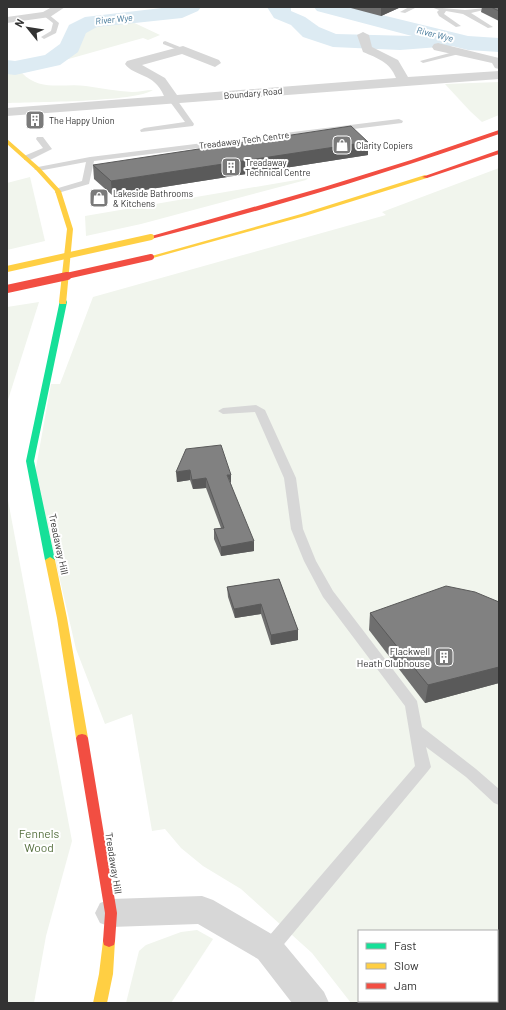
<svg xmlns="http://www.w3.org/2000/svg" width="506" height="1010" font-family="Barlow,sans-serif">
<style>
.green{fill:#f1f5ed;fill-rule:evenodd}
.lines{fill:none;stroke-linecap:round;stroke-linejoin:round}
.river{fill:#ddebf3;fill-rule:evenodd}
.lane{fill:#d7d7d7;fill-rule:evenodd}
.street{fill:#d7d7d7;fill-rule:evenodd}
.fast{fill:#16e098;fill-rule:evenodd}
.slow{fill:#ffcf43;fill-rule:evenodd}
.jam{fill:#f24e42;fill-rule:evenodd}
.slow-bridge{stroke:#ffcf43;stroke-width:6}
.jam-bridge-far1{stroke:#f24e42;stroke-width:6}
.jam-bridge{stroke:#f24e42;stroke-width:8}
.wall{fill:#6f6f6f}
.shaded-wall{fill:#5a5a5a}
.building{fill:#818181;stroke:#5a5a5a}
.labels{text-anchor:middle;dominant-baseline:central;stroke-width:4;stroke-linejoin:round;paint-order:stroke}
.far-water-label{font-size:9px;font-style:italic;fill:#3f7597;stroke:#fff}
.far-street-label{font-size:9px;fill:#333;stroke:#fff}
.far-poi-label{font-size:9px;fill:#333;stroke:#fff;text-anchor:start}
.street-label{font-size:10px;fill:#333;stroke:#fff}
.poi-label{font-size:10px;fill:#333;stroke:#fff;text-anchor:end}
.near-park-label{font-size:12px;fill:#56703f;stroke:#fff}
</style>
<rect width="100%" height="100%" fill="#fff"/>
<g class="green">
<path d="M112,18L126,19L160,35L148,40L143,38L65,60L60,64L22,73C40,92 64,83 86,86C101,88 116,91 132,92C139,92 146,90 153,90C136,102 34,102 7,103V66C27,66 56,64 69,48C76,40 75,29 83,23Z"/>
<polygon points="499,82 499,115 482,122 470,111 445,84"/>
<path d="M499,168V1003H351L312,953L241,889L203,866L181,848L165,829L152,831L132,714L105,724L76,649L35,473L51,384H60L93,297L386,215L382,212ZM359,931H497V1001H359Z"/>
<polygon points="30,177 45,241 7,250 7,183"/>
<polygon points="308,178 306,180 141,224 86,236 85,216"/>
<polygon points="39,302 7,403 7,422 7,307"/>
<polygon points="7,495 72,841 46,936 34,1003 7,1003"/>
<polygon points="197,930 213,939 171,1003 126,1003 139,951 146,945 181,932"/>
</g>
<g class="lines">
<g class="river">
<polygon points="170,7 201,7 198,11 182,18 97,27 86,33 78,52 60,65 15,75 7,74 7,60 15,61 45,55 60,44 69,25 85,17"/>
<polygon points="267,7 291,7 291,11 305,17 319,27 336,34 412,36 317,11 314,7 349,7 468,36 499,38 499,52 468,50 452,46 400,50 333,47 303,37 291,25 274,18"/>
</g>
<g class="lane">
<polygon points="409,7 417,7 405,13 400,12"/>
<polygon points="431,7 465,10 496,7 471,13 493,27 488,28 463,14 446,11 444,14 461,26 456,27 439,16 437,12 439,10"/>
<polygon points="44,14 48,14 59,23 56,33 44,39 41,37 51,31 53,23 44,16"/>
<polygon points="165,41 185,49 186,50 183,52 163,44 163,42"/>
<polygon points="461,50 463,51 463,53 423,63 420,61"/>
<polygon points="169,97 175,97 194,124 193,126 141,132 140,130 144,128 185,122 168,99"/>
<polygon points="399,119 403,121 402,123 94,161 89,184 58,193 55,193 55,189 82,181 86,162 38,171 34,169 38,167 90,157"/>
<polygon points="37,137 43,137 52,149 30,160 24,160 24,156 43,148 36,139"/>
<polygon points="256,405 265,410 296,478 303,529 316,561 333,591 417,701 422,727 476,769 499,789 499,805 494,803 466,777 426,747 431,767 428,771 275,955 269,957 263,955 260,949 263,943 415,766 405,706 323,597 304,561 291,529 284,478 255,412 223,414 218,411 223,408"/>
</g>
<g class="street">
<polygon points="52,7 65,7 50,17 7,23 7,17 43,12"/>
<path d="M363,32L369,35L372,47L398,60L408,77L499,71V79L7,116V108L164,96C154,72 134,77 125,64L127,61L183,46L219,60L221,63L215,67L182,54L142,65L165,78L177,95L396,78C390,62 377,58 363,52L357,35Z"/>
<polygon points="438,43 499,58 499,69 495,68 492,63 434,50 432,47 434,44"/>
<polygon points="202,896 213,900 280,939 324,992 329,1003 292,1003 258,959 198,924 111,927 100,923 95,913 100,903 111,899"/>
</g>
<polygon class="fast" points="60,300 66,300 67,302 34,461 55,560 50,563 45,560 26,461"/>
<g class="slow">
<polygon points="7,139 40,168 61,191 73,229 66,304 60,304 59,302 67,229 55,191 36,170 7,144"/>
<polygon points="425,175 428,177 427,178 305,216 153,258 151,259 148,257 301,214"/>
<polygon points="50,557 55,560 67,618 88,738 86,741 82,742 78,741 76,738 57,618 45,560"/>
<polygon points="109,935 114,937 115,941 113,974 107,1003 93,1003 99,974 103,941 104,937"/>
</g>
<g class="jam">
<path d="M499,130V134C385,174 269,209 151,239L148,237L324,187L411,160Z"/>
<polygon points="499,150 499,154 427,178 422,177"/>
<polygon points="82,734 86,735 88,738 117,913 115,941 114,945 109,947 104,945 103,941 105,913 76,738 78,735"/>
</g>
<polyline class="slow-bridge" points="7,269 151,237"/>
<polyline class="jam-bridge-far1" points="62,277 151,257"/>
<polyline class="jam-bridge" points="7,289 67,276"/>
</g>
<g class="wall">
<polygon points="347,7 401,7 381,16"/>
<polygon points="471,7 499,7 499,21 481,12 482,7 472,8"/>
<polygon points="368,142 368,155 112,195 94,179 93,165"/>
<polygon points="186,449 231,484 254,551 221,556 214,539 214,529 221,528 206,488 193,489 190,480 177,482"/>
<polygon points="279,579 298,630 298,640 271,645 261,614 235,618 228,597 227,587"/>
<polygon points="499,602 499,683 425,703 369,630 370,613"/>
</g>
<g class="shaded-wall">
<polygon points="381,7 401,7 381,16"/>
<polygon points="368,142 368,155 112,195 111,181"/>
<polygon points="190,470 190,480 177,482 176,472"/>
<polygon points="227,475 231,475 231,484"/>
<polygon points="206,478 206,488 193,489 192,480"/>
<polygon points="254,541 254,551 221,556 221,547"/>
<polygon points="261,604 261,614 235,618 234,609"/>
<polygon points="298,630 298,640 271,645 271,635"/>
<polygon points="499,667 499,683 425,703 428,685"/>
</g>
<g class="building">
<polygon points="491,7 499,7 499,11"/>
<polygon points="351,126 368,142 111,181 93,165"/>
<polygon points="221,445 231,475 227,475 254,541 221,547 214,529 224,528 206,478 192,480 190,470 176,472 186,449"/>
<polygon points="279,579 298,630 271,635 261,604 234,609 227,587"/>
<polygon points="446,586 475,592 499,602 499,667 428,685 370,613"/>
</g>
<defs>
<g id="building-square" transform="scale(1)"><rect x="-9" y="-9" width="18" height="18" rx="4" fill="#7a7a7a" stroke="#fff"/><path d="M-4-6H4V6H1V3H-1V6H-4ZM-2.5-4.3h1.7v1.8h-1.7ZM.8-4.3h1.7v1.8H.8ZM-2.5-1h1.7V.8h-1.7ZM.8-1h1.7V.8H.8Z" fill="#fff"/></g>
<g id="shop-square" transform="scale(1)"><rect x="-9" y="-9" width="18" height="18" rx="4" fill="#7a7a7a" stroke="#fff"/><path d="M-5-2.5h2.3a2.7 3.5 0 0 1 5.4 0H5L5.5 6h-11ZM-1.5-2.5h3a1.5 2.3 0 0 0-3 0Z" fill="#fff"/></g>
</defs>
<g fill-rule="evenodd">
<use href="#building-square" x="35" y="120"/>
<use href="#shop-square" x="342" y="145"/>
<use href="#building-square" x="231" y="167"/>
<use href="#shop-square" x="99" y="198"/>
<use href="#building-square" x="444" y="657"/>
</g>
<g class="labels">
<g class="far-water-label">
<text transform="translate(114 19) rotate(-6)">River Wye</text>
<text transform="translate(435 34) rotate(14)">River Wye</text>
</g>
<g class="far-street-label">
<text transform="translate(253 93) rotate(-5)">Boundary Road</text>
<text transform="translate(244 140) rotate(-7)">Treadaway Tech Centre</text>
</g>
<g class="far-poi-label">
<text x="49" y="120">The Happy Union</text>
<text x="356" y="145">Clarity Copiers</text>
<text x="245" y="162">Treadaway<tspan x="245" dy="10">Technical Centre</tspan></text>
<text x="113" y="193">Lakeside Bathrooms<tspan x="113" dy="10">&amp; Kitchens</tspan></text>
</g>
<g class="street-label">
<text transform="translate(59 544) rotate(78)">Treadaway Hill</text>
<text transform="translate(114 863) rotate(81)">Treadaway Hill</text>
</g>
<g class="poi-label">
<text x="430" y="651">Flackwell<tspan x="430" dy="12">Heath Clubhouse</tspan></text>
</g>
<g class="near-park-label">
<text x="39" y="833">Fennels<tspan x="39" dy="14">Wood</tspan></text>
</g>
</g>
<rect width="506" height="1010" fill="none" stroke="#333333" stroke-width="16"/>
<rect x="358" y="930" width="140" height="72" fill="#ffffff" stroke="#adadad"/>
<rect x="366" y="943" width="20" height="6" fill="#16e098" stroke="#adadad"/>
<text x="394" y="950" font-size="12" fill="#333333">Fast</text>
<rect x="366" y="963" width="20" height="6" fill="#ffcf43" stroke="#adadad"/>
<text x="394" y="970" font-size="12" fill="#333333">Slow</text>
<rect x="366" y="983" width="20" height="6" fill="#f24e42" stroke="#adadad"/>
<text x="394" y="990" font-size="12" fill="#333333">Jam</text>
<g transform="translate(28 28) rotate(300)" stroke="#ffffff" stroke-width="3" paint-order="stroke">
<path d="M0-3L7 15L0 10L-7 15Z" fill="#333333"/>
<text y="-6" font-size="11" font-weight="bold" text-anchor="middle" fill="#333333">N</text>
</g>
</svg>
